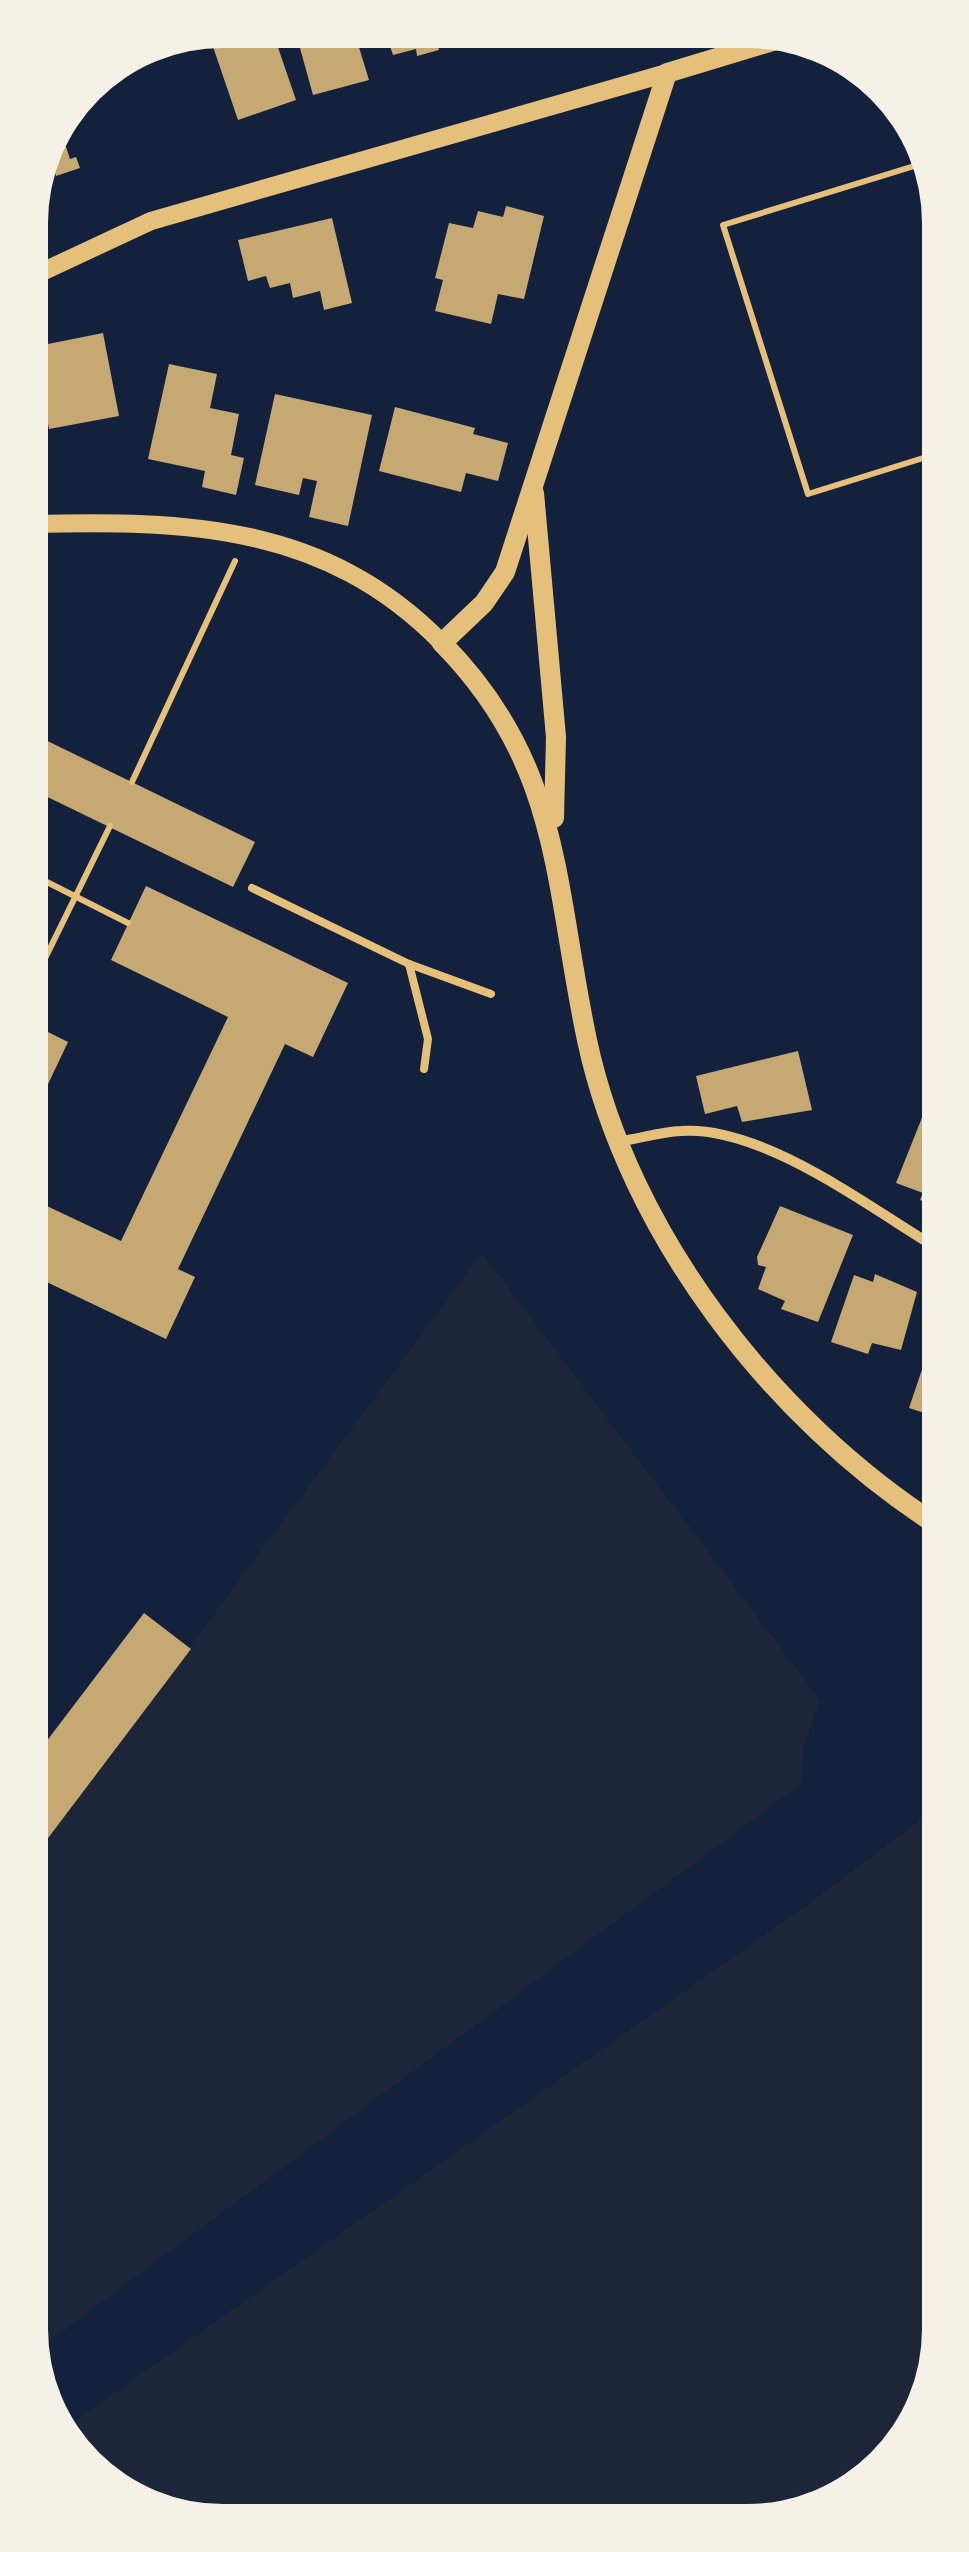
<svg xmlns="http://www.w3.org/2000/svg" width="969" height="2552" font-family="Figtree,sans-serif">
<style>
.green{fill:#1d2539}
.building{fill:#c6a872}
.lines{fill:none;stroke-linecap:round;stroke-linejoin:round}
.path{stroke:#e5c07b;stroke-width:6}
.service{stroke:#e5c07b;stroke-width:8}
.minor{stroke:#e5c07b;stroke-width:10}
.tertiary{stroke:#e5c07b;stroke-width:18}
.secondary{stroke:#e5c07b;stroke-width:20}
</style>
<rect width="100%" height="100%" fill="#14213d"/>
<g class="green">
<polygon points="482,1253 820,1700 803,1748 801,1784 34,2352 33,1858"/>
<polygon points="938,1807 939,2342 892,2456 785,2518 184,2518 87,2466 66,2427 810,1903"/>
</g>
<g class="building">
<polygon points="222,30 272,30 296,100 238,120 209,35"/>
<polygon points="295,30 354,31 369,80 313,95"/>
<polygon points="376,31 434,31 439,50 417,56 416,49 393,55 389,43 380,45"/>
<polygon points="59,125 70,159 76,157 80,168 56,176 51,159 43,161 50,138"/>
<polygon points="506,206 544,216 524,299 498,294 491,324 435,311 443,280 435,278 449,223 473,228 478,211 503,217"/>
<polygon points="332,218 352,303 324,310 320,291 293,298 290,283 270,288 266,276 248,281 238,240"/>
<polygon points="103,333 119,416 49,429 33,347"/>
<polygon points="169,364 217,374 210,408 239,414 231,455 244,458 236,495 202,487 205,471 148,459"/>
<polygon points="275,394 372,415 348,526 309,517 317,481 303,478 299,495 255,485"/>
<polygon points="395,407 475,428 473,434 508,443 498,481 466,473 461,492 379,471"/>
<polygon points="31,733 255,842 233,887 31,789"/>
<polygon points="146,886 348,983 313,1057 285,1044 178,1269 195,1277 166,1339 32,1275 32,1199 121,1241 228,1017 111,960"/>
<polygon points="32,1024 68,1042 32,1118"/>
<polygon points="798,1051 812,1110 742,1122 737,1106 705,1114 696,1076"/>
<polygon points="927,1105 937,1108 937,1207 920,1200 923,1193 896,1183"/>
<polygon points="780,1206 853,1235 818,1322 781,1309 785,1301 758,1289 766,1267 758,1265 757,1257"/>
<polygon points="875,1274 917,1292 901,1350 872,1343 868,1354 831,1342 854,1275 873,1282"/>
<polygon points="933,1337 937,1338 937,1417 909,1408"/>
<polygon points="144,1613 191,1649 33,1858 33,1759"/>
</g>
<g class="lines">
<g class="path">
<polyline points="924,163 723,225 808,494 936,454"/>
<polyline points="132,782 235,561"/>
<polyline points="31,874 128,923"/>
<polyline points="32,985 110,826"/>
</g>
<g class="service">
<polyline points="252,888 409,964 491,994"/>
<polyline points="409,964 428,1039 424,1069"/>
</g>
<path class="minor" d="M621,1141C641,1138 661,1132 681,1131C762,1125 870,1208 937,1248"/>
<g class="tertiary">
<polyline points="31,277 151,221 667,73"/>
<path d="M31,524C186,520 326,524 442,643"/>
</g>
<g class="secondary">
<path d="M789,36L667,73L505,572L484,603L442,643C562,764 554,885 587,1040C628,1233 773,1420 937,1525"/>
<polyline points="534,493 556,737 554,818"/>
</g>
</g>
<path d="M0 0H969V2552H0ZM223 48H747A175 175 0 0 1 922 223V2329A175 175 0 0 1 747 2504H223A175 175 0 0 1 48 2329V223A175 175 0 0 1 223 48Z" fill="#f6f1e7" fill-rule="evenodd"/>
</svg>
